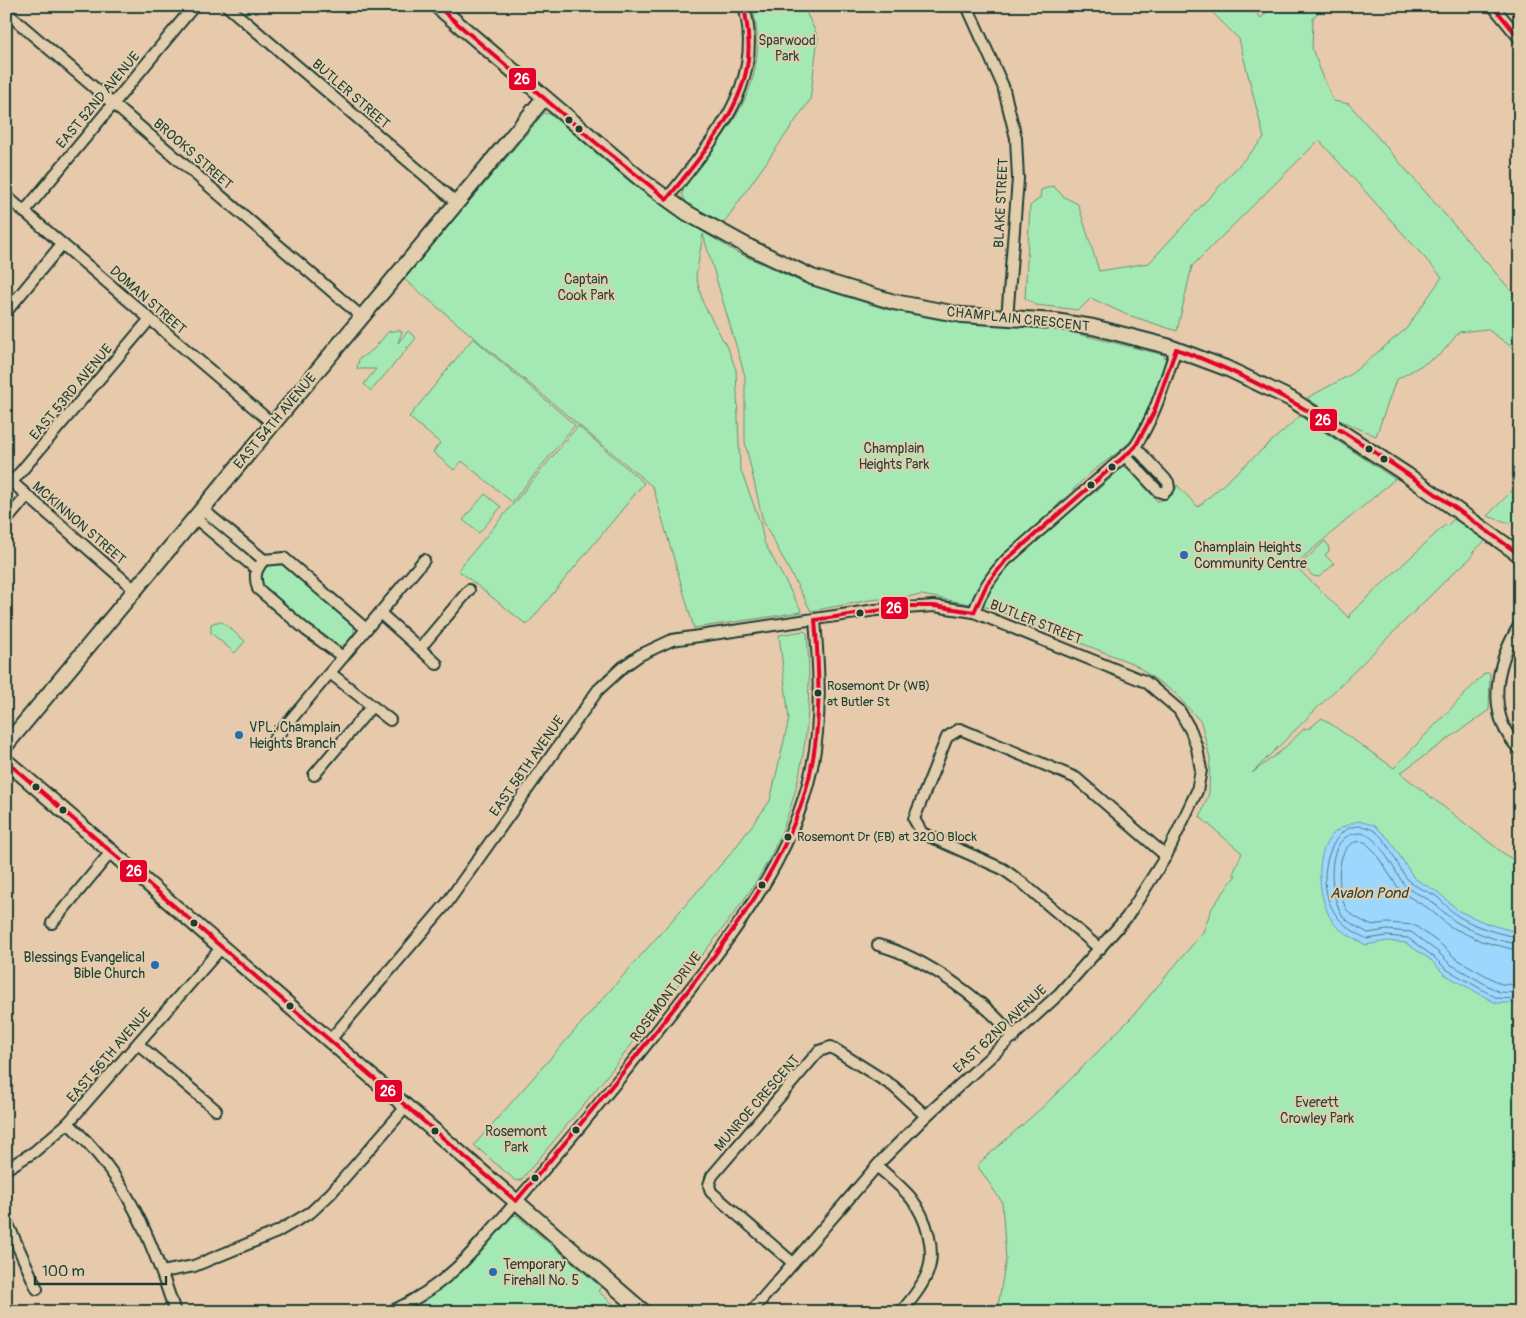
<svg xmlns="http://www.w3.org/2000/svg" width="1526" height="1318" font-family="Pangolin,sans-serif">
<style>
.green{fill:#a4e9b4;stroke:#629374}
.water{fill:#9dd7fe;stroke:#6b99ad}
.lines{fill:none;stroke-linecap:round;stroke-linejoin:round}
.shore{stroke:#517b85;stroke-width:1}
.street-casing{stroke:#1f3d34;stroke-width:14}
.secondary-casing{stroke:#1f3d34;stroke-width:18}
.street{stroke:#e2cead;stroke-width:10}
.secondary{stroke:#e2cead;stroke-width:14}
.bus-1-casing{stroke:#e2cead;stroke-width:8}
.bus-1{stroke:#e4002b;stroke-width:4}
.bus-dot{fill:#1f3d34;stroke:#e2cead;stroke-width:2}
.poi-dot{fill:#1f6fb2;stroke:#e2cead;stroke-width:2}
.labels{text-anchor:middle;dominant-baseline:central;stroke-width:4;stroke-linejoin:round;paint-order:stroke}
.bus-label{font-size:13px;fill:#1f3d34;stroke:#e2cead;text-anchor:start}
.park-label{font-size:14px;fill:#26463a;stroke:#e2cead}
.street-label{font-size:14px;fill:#1f3d34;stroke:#e2cead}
.poi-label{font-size:14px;fill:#1f3d34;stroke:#e2cead;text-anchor:start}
.water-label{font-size:15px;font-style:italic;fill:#25453e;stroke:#e2cead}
.line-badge{stroke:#e2cead;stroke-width:2}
.badge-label{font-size:14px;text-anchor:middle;font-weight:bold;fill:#fff}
</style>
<rect width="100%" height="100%" fill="#e7caab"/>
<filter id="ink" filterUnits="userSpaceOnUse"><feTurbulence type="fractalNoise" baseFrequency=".02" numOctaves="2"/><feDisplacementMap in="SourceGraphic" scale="10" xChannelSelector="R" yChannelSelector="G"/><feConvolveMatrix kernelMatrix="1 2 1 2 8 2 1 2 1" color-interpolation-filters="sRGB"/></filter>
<g filter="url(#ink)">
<g class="green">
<path d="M752,6H803L818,37L810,100L723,224C711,217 686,208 682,194C686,181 699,168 708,157C744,109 769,69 752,6Z"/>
<polygon points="1206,6 1248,6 1261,18 1273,6 1324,6 1313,18 1312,49 1333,101 1349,104 1520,301 1520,353 1487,329 1459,332 1441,354 1396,380 1376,436 1337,419 1307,398 1350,375 1406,329 1442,277 1319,140 1192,266 1177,331 1125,314 1091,298 1079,310 1036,305 1025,298 1030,206 1040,198 1041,190 1053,186 1064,197 1078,204 1099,271 1149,263 1264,138 1239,39"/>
<path d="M544,113L550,114L635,186L671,212L736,252L806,284L885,309L940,320L1062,330L1164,355L1166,361C1158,385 1152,410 1138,432C1125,451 1103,461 1086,477C1057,506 1028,534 998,562L990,570L997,577L1068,512L1101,487L1123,467H1130L1135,476L1157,501C1166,501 1176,493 1177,485L1198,507L1300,416L1395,479L1294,565L1349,618L1350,614L1445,525L1447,526L1454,519L1486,540L1473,552V556L1450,576L1252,773L1281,751L1304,729L1310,728L1322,718L1394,768L1485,673H1490L1489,710L1400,773L1507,856L1520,863V1312H997L1006,1259L1002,1202L977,1165L1046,1104L1131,1018L1203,932L1212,908L1236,875L1233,874L1242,853L1200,817L1209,793L1210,758L1201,722L1175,693L1134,664L991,608L922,595L870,600L811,611L763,521L745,442V376L703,234L696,276L703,303L729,351L736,370L740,468L760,522L764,542L802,612L694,628L653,487L404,279L448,227L449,222L472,195L477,193Z"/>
<polygon points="399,330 402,332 398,343 408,331 416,338 408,348 406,347 407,349 371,391 364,384 376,369 357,369 359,359 374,349 388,332"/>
<polygon points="473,338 575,425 512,502 462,461 454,470 433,452 440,443 409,417"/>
<polygon points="578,426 644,483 527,625 458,570"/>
<polygon points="1520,483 1520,526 1487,516"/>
<polygon points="485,494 501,507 479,533 463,520"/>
<polygon points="1325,541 1328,545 1329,551 1325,555 1334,564 1319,577 1313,576 1301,564"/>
<path d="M274,562L284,564L354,623C356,635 348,647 336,646L328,642L263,588C259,575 261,568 274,562Z"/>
<polygon points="216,622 222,622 245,641 235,653 211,633 211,624"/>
<path d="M804,631L807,633C814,718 803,807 757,880C731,921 699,958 670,995C622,1058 571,1121 521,1180L516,1181L474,1145L733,851L770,801L789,719L779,635Z"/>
<polygon points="516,1215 601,1287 598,1291 622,1312 407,1312 456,1277 510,1217"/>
</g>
<path class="water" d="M1358,821L1374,825L1389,839L1414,878L1439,893L1459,911L1488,924L1520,933V1003H1496L1444,974L1431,960L1406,943L1387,941L1366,945C1356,939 1338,931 1332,921C1319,899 1314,861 1329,839C1335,829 1348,825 1358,821Z"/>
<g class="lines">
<g class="shore">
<path d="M1520,937C1500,935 1472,926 1455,914C1448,909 1443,901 1436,896C1428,891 1416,888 1409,881C1396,867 1389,837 1371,829C1340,815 1325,854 1325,878C1326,910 1340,925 1367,939L1387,936L1408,938L1434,957L1446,969L1497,998L1520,999"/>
<path d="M1520,944C1502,943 1466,930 1452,919C1445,914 1439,907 1432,902C1423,895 1410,892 1403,883C1394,870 1377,833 1360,833C1324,833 1329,892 1341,913C1345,922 1360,928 1368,933L1387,930L1411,932L1438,952L1450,964L1499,992L1520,993"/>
<path d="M1520,951L1481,941L1449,926L1428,908L1401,892L1374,851L1365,842C1333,835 1336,893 1347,910C1352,916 1363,921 1370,925L1387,923L1414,925L1443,946L1455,958L1501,984L1520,985"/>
</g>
<g class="street-casing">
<g id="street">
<polyline points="227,6 457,203"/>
<polyline points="967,6 1003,86 1016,138 1018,179 1007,319"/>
<polyline points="1493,6 1520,39"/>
<polyline points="6,12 362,317"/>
<polyline points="6,196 273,424"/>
<path d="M667,199C712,140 766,86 744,6"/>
<polyline points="24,212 194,6"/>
<polyline points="6,312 62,244"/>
<polyline points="1125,456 1158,491 1164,493 1169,488 1168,482 1135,447"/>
<polyline points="6,477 135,590"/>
<polyline points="12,482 150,319"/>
<polyline points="202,509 264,560"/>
<polyline points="195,518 256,569"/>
<polyline points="6,521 26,497"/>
<path d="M974,612C981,591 991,576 1006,560L1135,447C1155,416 1164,384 1176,349"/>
<polyline points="380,613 437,664"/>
<path d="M1520,624C1496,663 1484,714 1520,750"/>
<polyline points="421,647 469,590"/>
<path d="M343,657L306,630L258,589C254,576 255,570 264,560L284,558L366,629"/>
<polyline points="330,673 390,720"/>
<polyline points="272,742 424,560"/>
<polyline points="314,775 372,706"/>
<polyline points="52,923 111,852"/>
<path d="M878,945C924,957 984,1000 1014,1037"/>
<polyline points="1100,949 1025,885 1003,869 922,833 914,819 947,737 960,729 1076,778 1166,856"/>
<polyline points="330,1040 447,903 598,690 623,667 640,655 672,640 876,610 934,606 974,612 1146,682 1179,710 1191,731 1197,748 1201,770 1197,791 1166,856 1127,917 1059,994 926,1116 882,1160 751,1312"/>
<polyline points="138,1044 216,1110"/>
<path d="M68,1123C127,1177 151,1237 175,1312"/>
<path d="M877,1166C888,1176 901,1186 911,1198C926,1217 937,1250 927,1274C921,1288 911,1300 901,1312"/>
<polyline points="6,1169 34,1152 68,1123 222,947"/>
<polyline points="6,1220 37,1289"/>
<polyline points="793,1263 711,1192 709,1185 712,1176 819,1051 831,1047 893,1086 926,1116"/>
<polyline points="162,1272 194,1266 277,1232 311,1212 331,1193 407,1106"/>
<path d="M390,1312C423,1297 450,1277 474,1250C539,1177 601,1103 661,1026C722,948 791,867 812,767C822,718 819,670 815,620"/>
</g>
</g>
<g class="secondary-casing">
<g id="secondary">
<polyline points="437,6 644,182 687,213 749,247 812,277 894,302 962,315 1055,321 1093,327 1167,346 1226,368 1291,399 1407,475 1520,555"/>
<polyline points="6,745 544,98"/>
<polyline points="6,761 644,1312"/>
</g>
</g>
<use href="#street" class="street"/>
<use href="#secondary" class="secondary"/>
<g class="bus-1-casing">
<g id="bus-1">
<polyline points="437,6 595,142 667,199"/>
<polyline points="1493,6 1520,39"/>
<path d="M667,199C698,159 742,113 748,60C750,41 747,24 744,6"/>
<path d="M1176,349C1300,392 1414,478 1520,555"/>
<polyline points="974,612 987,584 1006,560 1135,447 1154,412 1176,349"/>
<polyline points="815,620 909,606 934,606 974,612"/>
<polyline points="6,761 516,1201"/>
<path d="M516,1201C576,1130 636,1058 693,984C737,926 782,866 804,796C822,739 820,679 815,620"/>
</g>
</g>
<use href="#bus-1" class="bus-1"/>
</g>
</g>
<g class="bus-dot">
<circle cx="569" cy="120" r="4.5"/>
<circle cx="579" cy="129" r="4.5"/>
<circle cx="1369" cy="449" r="4.5"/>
<circle cx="1384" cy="459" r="4.5"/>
<circle cx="1112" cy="467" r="4.5"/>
<circle cx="1091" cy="485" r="4.5"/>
<circle cx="860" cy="613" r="4.5"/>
<circle cx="818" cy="693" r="4.5"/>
<circle cx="36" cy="787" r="4.5"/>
<circle cx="63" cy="810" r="4.5"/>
<circle cx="788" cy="837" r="4.5"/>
<circle cx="762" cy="885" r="4.5"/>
<circle cx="194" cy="923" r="4.5"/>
<circle cx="290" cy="1006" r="4.5"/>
<circle cx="576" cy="1130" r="4.5"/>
<circle cx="435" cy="1131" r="4.5"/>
<circle cx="535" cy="1178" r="4.5"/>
</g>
<g class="poi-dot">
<circle cx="1184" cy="555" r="5"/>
<circle cx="239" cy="735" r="5"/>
<circle cx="155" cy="965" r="5"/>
<circle cx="493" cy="1272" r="5"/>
</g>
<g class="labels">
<g class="bus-label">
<text x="827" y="686">Rosemont Dr (WB)<tspan x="827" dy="16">at Butler St</tspan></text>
<text x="797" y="837">Rosemont Dr (EB) at 3200 Block</text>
</g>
<g class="park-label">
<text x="787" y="40">Sparwood<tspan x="787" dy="16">Park</tspan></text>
<text x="586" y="279">Captain<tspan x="586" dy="16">Cook Park</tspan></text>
<text x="894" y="448">Champlain<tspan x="894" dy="16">Heights Park</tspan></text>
<text x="1317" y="1102">Everett<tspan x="1317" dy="16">Crowley Park</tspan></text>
<text x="516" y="1131">Rosemont<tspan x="516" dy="16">Park</tspan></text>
</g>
<g class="street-label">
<text transform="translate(351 94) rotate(41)">BUTLER STREET</text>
<text transform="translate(98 100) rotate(-50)">EAST 52ND AVENUE</text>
<text transform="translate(193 154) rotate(41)">BROOKS STREET</text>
<text transform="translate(1001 203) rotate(-87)">BLAKE STREET</text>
<text transform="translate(148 300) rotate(41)">DOMAN STREET</text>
<text transform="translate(1018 319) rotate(6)">CHAMPLAIN CRESCENT</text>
<text transform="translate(71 392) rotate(-50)">EAST 53RD AVENUE</text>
<text transform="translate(275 421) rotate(-50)">EAST 54TH AVENUE</text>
<text transform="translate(79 523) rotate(41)">MCKINNON STREET</text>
<text transform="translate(1036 622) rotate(22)">BUTLER STREET</text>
<text transform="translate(527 766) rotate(-55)">EAST 58TH AVENUE</text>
<text transform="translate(666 997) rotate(-53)">ROSEMONT DRIVE</text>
<text transform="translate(1000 1029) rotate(-43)">EAST 62ND AVENUE</text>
<text transform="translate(109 1055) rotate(-49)">EAST 56TH AVENUE</text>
<text transform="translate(757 1103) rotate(-49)">MUNROE CRESCENT</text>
</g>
<g class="poi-label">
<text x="1194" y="547">Champlain Heights<tspan x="1194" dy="16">Community Centre</tspan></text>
<text x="249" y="727">VPL: Champlain<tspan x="249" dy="16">Heights Branch</tspan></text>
<text x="145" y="957" text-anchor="end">Blessings Evangelical<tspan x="145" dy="16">Bible Church</tspan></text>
<text x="503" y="1264">Temporary<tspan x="503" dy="16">Firehall No. 5</tspan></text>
</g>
<g class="water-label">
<text x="1369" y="893">Avalon Pond</text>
</g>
</g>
<g class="line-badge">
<rect x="508" y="67" width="29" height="24" rx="5" fill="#e4002b"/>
<rect x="1309" y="408" width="29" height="24" rx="5" fill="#e4002b"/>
<rect x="880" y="596" width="29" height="24" rx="5" fill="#e4002b"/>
<rect x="119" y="859" width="29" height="24" rx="5" fill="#e4002b"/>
<rect x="374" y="1079" width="29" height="24" rx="5" fill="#e4002b"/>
</g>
<g class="badge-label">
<text x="522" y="84">26</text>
<text x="1323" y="425">26</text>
<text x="894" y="613">26</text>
<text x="134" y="876">26</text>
<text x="388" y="1096">26</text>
</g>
<rect width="1526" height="1318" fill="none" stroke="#e2cead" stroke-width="25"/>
<rect x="12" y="12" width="1501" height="1293" fill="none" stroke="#1f3d34" stroke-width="2" filter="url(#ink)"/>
<path d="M35 1276v8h131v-8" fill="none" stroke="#1f3d34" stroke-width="2.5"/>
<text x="42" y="1276" font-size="15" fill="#1f3d34" stroke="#e2cead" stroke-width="4" paint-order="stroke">100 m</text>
</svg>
